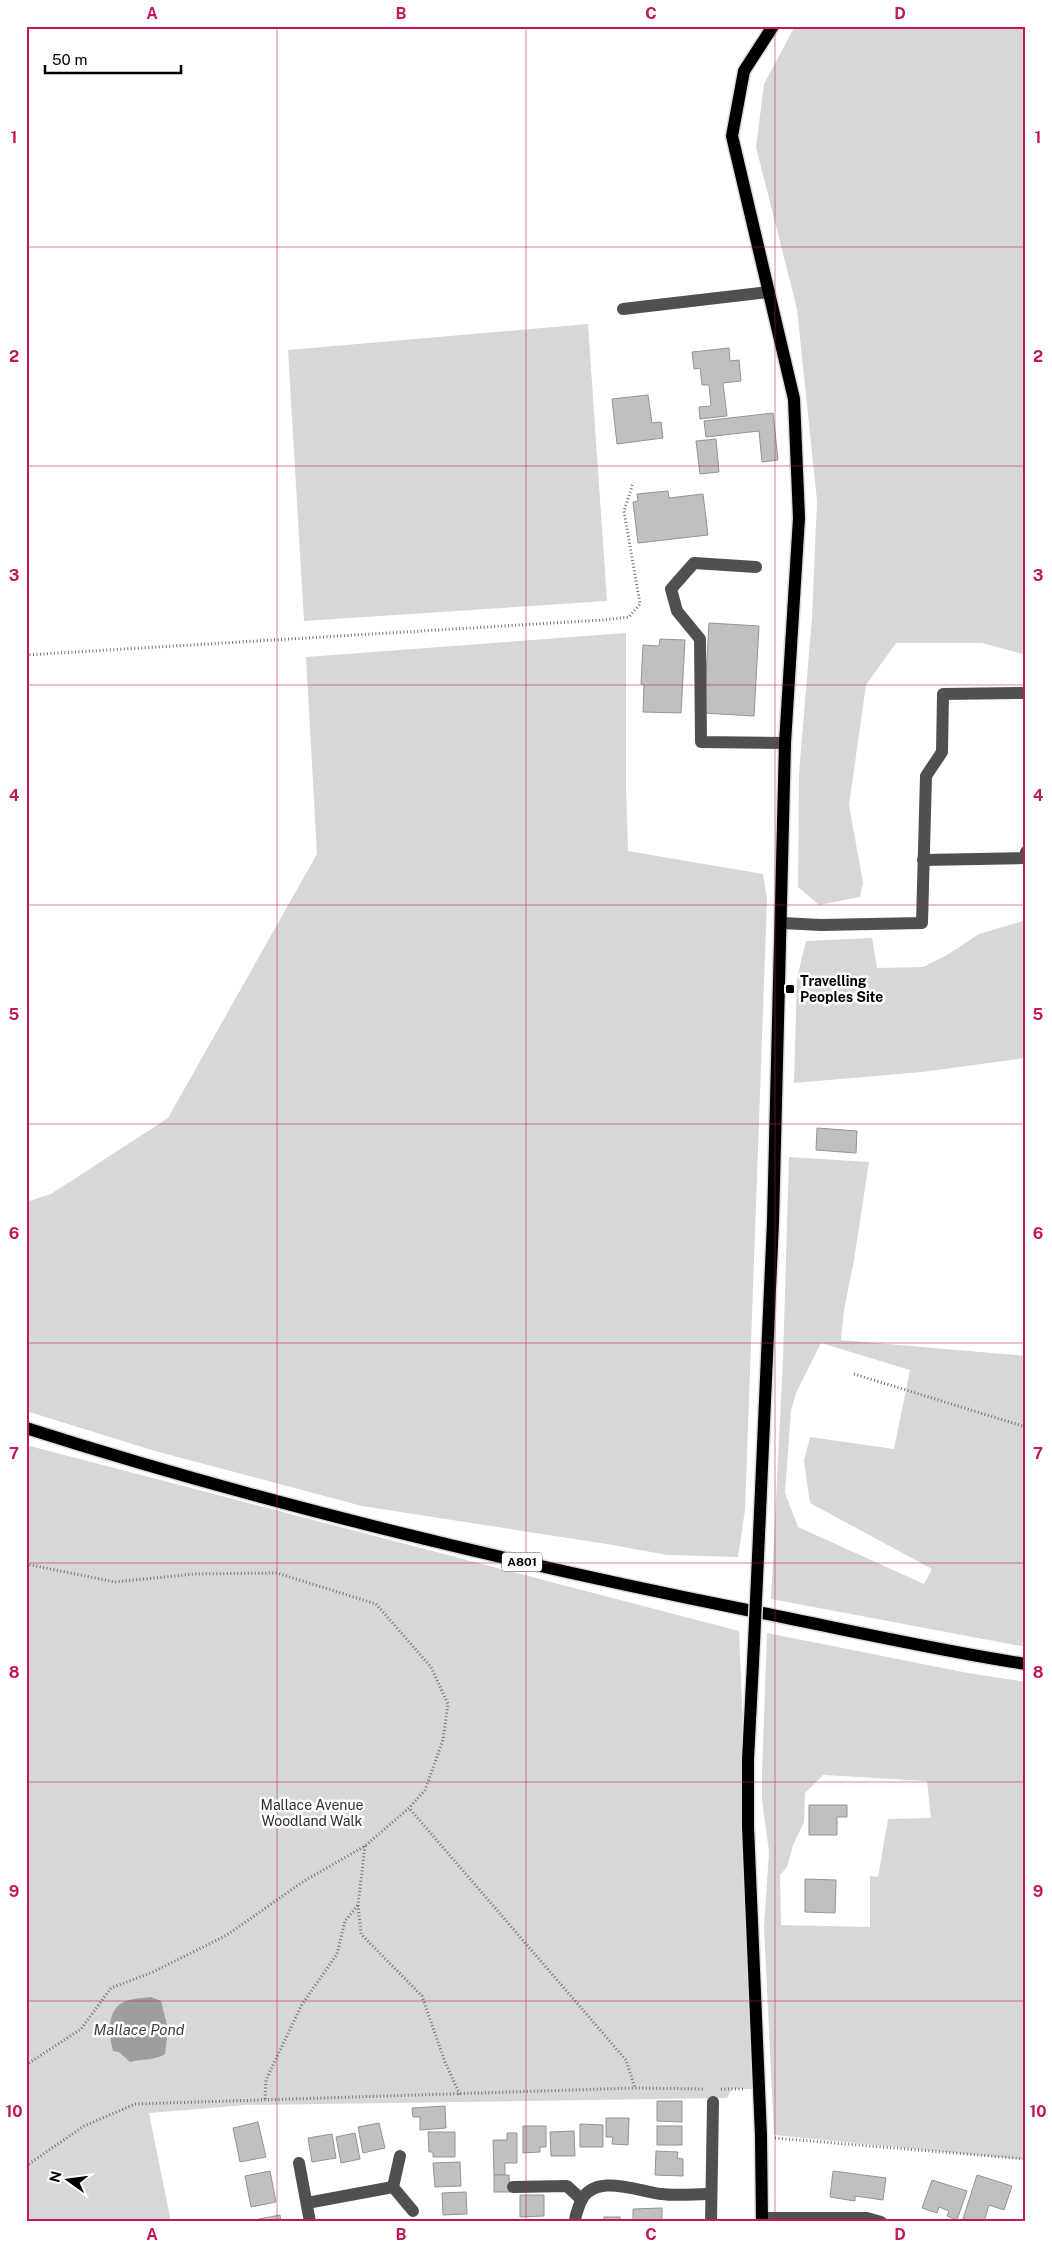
<svg xmlns="http://www.w3.org/2000/svg" width="1052" height="2248" font-family="'Public Sans',sans-serif">
<style>
.green{fill:#d7d7d7;fill-rule:evenodd}
.water{fill:#9e9e9e}
.building{fill:#c0c0c0;stroke:#949494}
.lines{fill:none;stroke-linecap:round;stroke-linejoin:round}
.major-casing{stroke:#dbdbdb;stroke-width:15}
.path{stroke:#727272;stroke-width:3;stroke-dasharray:1 2.5;stroke-linecap:butt}
.minor{stroke:#505050;stroke-width:12}
.major{stroke:#000;stroke-width:12}
.major-bridge-casing{stroke:#dbdbdb;stroke-width:15;stroke-linecap:butt}
.major-bridge{stroke:#000;stroke-width:12}
.grid{fill:none;stroke:#c2185b;stroke-width:1;stroke-opacity:0.55}
.poi-dot{fill:#000;stroke:#fff;stroke-width:2}
.labels{text-anchor:middle;dominant-baseline:central;stroke-width:5;stroke-linejoin:round;paint-order:stroke}
.shield{fill:#fff;stroke:#4c4c4c;stroke-width:1}
.shield-label{font-size:12px;font-weight:bold;fill:#000}
.poi-label{font-size:14px;font-weight:bold;fill:#000;stroke:#fff;text-anchor:start}
.park-label{font-size:14px;fill:#2e2e2e;stroke:#fff}
.water-label{font-size:15px;font-style:italic;fill:#3f3f3f;stroke:#fff}
.neatline{fill:none;stroke:#c2185b;stroke-width:2}
.grid-label{font-size:16px;text-anchor:middle;font-weight:bold;fill:#c2185b}
</style>
<rect width="100%" height="100%" fill="#fff"/>
<g class="green">
<polygon points="795,26 1026,26 1026,655 982,643 896,643 866,685 849,805 863,883 860,897 819,905 798,887 799,774 812,617 817,501 797,309 756,147 764,84"/>
<polygon points="588,324 607,601 304,621 288,350"/>
<polygon points="626,633 626,787 628,851 763,874 767,899 745,1510 738,1557 667,1555 613,1545 362,1506 155,1451 26,1411 26,1202 51,1194 168,1118 317,854 306,657"/>
<polygon points="1026,920 1026,1058 922,1072 794,1083 797,978 806,941 872,938 877,968 923,967 947,955 979,934"/>
<path d="M789,1157L869,1162L854,1260L844,1310L841,1340L1026,1356V1647L771,1599L783,1360ZM821,1343L910,1370L894,1449L810,1437L804,1461L810,1503L932,1569L924,1584L798,1527L785,1493L791,1411L796,1393Z"/>
<polygon points="26,1445 739,1631 758,2089 732,2089 727,2098 246,2105 149,2113 171,2222 26,2222"/>
<path d="M767,1633L968,1673L1026,1682V2160L774,2135L764,1927L769,1852L762,1800V1774ZM823,1775L927,1781L931,1818L888,1819L878,1877L870,1876V1927L781,1925L780,1875L787,1867L793,1845L804,1822L805,1793Z"/>
</g>
<path class="water" d="M151,1997L161,2001L168,2029L165,2054C156,2060 142,2059 130,2062L119,2052L113,2051C109,2035 106,2010 124,2002C132,1998 143,1998 151,1997Z"/>
<g class="building">
<polygon points="729,348 730,361 739,360 741,381 723,383 727,416 700,419 699,407 711,406 709,385 702,385 700,368 694,369 692,352"/>
<polygon points="648,395 652,423 661,422 663,438 617,444 612,399"/>
<polygon points="773,413 778,460 762,462 759,431 706,437 704,421"/>
<polygon points="716,439 719,472 700,474 696,441"/>
<polygon points="668,491 669,498 703,494 708,535 638,543 633,502 638,501 637,494"/>
<polygon points="709,623 759,626 754,716 704,713"/>
<polygon points="660,639 685,640 681,713 643,712 644,684 641,684 643,645 659,646"/>
<polygon points="817,1128 857,1131 856,1153 816,1150"/>
<polygon points="809,1805 847,1805 847,1817 837,1817 837,1835 809,1835"/>
<polygon points="805,1879 836,1880 835,1913 805,1912"/>
<polygon points="657,2101 682,2101 682,2122 657,2121"/>
<polygon points="445,2106 446,2128 420,2130 420,2117 413,2117 412,2108"/>
<polygon points="606,2118 629,2118 628,2145 612,2144 613,2137 606,2137"/>
<polygon points="258,2122 266,2157 240,2162 233,2128"/>
<polygon points="379,2123 385,2148 363,2153 358,2127"/>
<polygon points="580,2124 603,2125 603,2147 580,2147"/>
<polygon points="523,2126 546,2126 546,2147 540,2147 540,2152 523,2153"/>
<rect x="657" y="2126" width="25" height="19"/>
<polygon points="574,2131 575,2156 551,2156 550,2132"/>
<polygon points="428,2132 455,2132 455,2157 433,2157 433,2152 429,2152"/>
<polygon points="355,2133 360,2159 341,2163 336,2137"/>
<polygon points="507,2133 517,2133 517,2163 505,2163 505,2175 494,2175 493,2140 507,2140"/>
<polygon points="332,2134 336,2158 312,2162 308,2138"/>
<polygon points="656,2151 678,2152 677,2158 683,2159 683,2176 655,2175"/>
<polygon points="460,2162 461,2186 435,2187 433,2163"/>
<polygon points="270,2171 276,2202 251,2207 245,2176"/>
<polygon points="833,2171 886,2178 883,2200 855,2196 855,2201 830,2197"/>
<polygon points="494,2175 509,2175 510,2192 494,2192"/>
<polygon points="977,2175 1012,2186 1004,2210 989,2205 984,2222 973,2222 963,2219"/>
<polygon points="932,2180 967,2191 957,2220 947,2216 949,2211 939,2207 937,2213 922,2208"/>
<polygon points="466,2192 467,2214 443,2215 442,2193"/>
<polygon points="520,2195 544,2195 544,2216 520,2217"/>
<polygon points="662,2208 662,2220 657,2220 657,2222 624,2222 633,2221 633,2209"/>
<polygon points="280,2215 281,2222 255,2222 254,2220"/>
<rect x="604" y="2217" width="16" height="5"/>
</g>
<g class="lines">
<g class="major-casing">
<g id="major">
<path d="M26,1428C264,1504 507,1562 752,1611C843,1629 934,1650 1026,1664"/>
<polyline points="758,1557 773,1222 785,743 799,518 794,399 732,136 744,71 773,26"/>
<polyline points="754,1643 748,1759 748,1827 761,2136 762,2222"/>
</g>
</g>
<g class="path">
<polyline points="26,655 602,620 629,617 640,604 624,511 633,483"/>
<polyline points="854,1374 1026,1427"/>
<polyline points="26,1564 115,1582 194,1574 277,1573 376,1604 431,1667 448,1704 443,1740 425,1790 409,1808"/>
<polyline points="365,1846 358,1905 361,1934 422,1996 445,2062 460,2095"/>
<polyline points="26,2065 81,2029 111,1988 153,1972 227,1935 304,1881 365,1846 409,1808 626,2060 635,2088"/>
<polyline points="721,2089 745,2089"/>
<polyline points="265,2099 266,2080 301,2006 337,1954 345,1921 358,1905"/>
<polyline points="775,2138 1026,2159"/>
<polyline points="26,2166 84,2126 135,2104 635,2088 705,2089"/>
</g>
<g class="minor">
<polyline points="623,309 769,292"/>
<polyline points="756,567 694,563 671,589 677,611 700,639 701,742 785,743"/>
<polyline points="923,860 1025,858 1026,852"/>
<polyline points="782,923 821,925 922,923 926,776 942,752 943,694 1026,693"/>
<polyline points="400,2156 393,2187 413,2211"/>
<polyline points="299,2163 310,2222"/>
<polyline points="513,2187 567,2186 582,2200"/>
<polyline points="307,2203 393,2187"/>
<polyline points="762,2218 867,2218 881,2222"/>
<path d="M575,2222C575,2215 578,2210 580,2203C593,2172 637,2191 661,2194C677,2196 695,2194 711,2194"/>
<polyline points="711,2222 713,2102"/>
</g>
<use href="#major" class="major"/>
<g class="major-bridge-casing">
<polyline id="major-bridge" points="754,1643 758,1557"/>
</g>
<use href="#major-bridge" class="major-bridge"/>
</g>
<path class="grid" d="M277,26V2222M526,26V2222M775,26V2222M26,247H1026M26,466H1026M26,685H1026M26,905H1026M26,1124H1026M26,1343H1026M26,1563H1026M26,1782H1026M26,2001H1026"/>
<rect class="poi-dot" x="785" y="984" width="10" height="10" rx="2.5"/>
<g class="labels">
<rect class="shield" x="502" y="1552.5" width="40" height="19" rx="4"/>
<g class="shield-label">
<text x="522" y="1562">A801</text>
</g>
<g class="poi-label">
<text x="800" y="981">Travelling<tspan x="800" dy="16">Peoples Site</tspan></text>
</g>
<g class="park-label">
<text x="312" y="1805">Mallace Avenue<tspan x="312" dy="16">Woodland Walk</tspan></text>
</g>
<g class="water-label">
<text x="139" y="2029">Mallace Pond</text>
</g>
</g>
<rect width="1052" height="2248" fill="none" stroke="#ffffff" stroke-width="55"/>
<g transform="translate(68 2180) rotate(284)" stroke="#ffffff" stroke-width="4" paint-order="stroke">
<path d="M0-4L9 19L0 12L-9 19Z" fill="#000000"/>
<text y="-8" font-size="14" font-weight="bold" text-anchor="middle" fill="#000000">N</text>
</g>
<path d="M45 65v8h136v-8" fill="none" stroke="#000000" stroke-width="2.5"/>
<text x="52" y="65" font-size="15" fill="#000000" stroke="#ffffff" stroke-width="4" paint-order="stroke">50 m</text>
<rect x="28" y="28" width="996" height="2192" class="neatline"/>
<g class="grid-label">
<text x="152" y="19">A</text>
<text x="401" y="19">B</text>
<text x="651" y="19">C</text>
<text x="900" y="19">D</text>
<text x="14" y="143">1</text>
<text x="1038" y="143">1</text>
<text x="14" y="362">2</text>
<text x="1038" y="362">2</text>
<text x="14" y="581">3</text>
<text x="1038" y="581">3</text>
<text x="14" y="801">4</text>
<text x="1038" y="801">4</text>
<text x="14" y="1020">5</text>
<text x="1038" y="1020">5</text>
<text x="14" y="1239">6</text>
<text x="1038" y="1239">6</text>
<text x="14" y="1459">7</text>
<text x="1038" y="1459">7</text>
<text x="14" y="1678">8</text>
<text x="1038" y="1678">8</text>
<text x="14" y="1897">9</text>
<text x="1038" y="1897">9</text>
<text x="14" y="2117">10</text>
<text x="1038" y="2117">10</text>
<text x="152" y="2240">A</text>
<text x="401" y="2240">B</text>
<text x="651" y="2240">C</text>
<text x="900" y="2240">D</text>
</g>
</svg>
